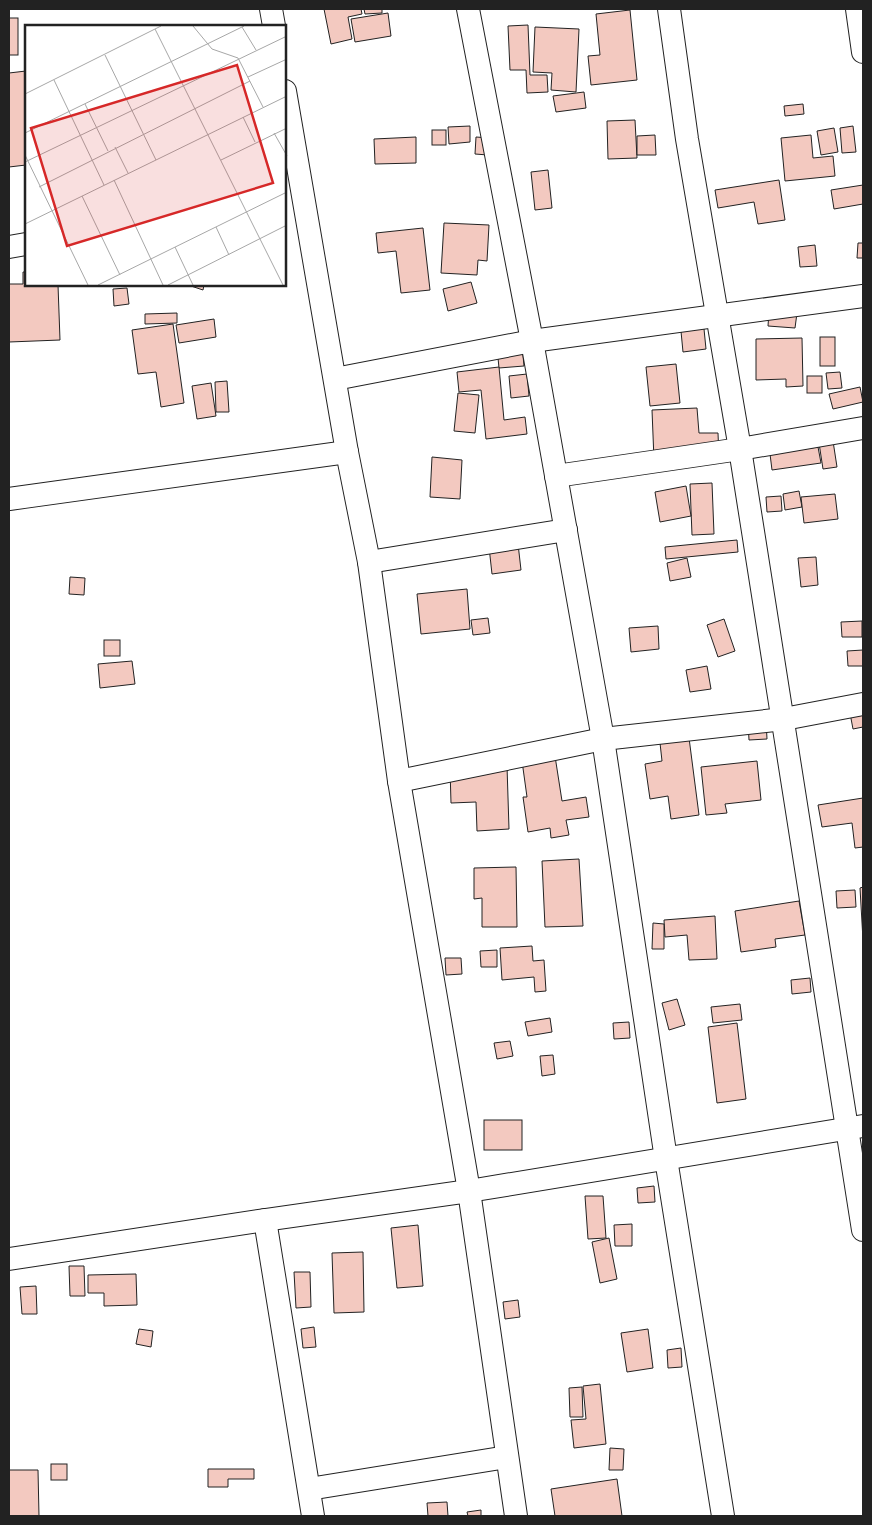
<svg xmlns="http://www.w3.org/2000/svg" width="872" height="1525" font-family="Arial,sans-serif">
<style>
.building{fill:#f3c9c0;stroke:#222}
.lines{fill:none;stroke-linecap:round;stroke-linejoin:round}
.minor-casing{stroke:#222;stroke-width:24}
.minor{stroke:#fff;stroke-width:22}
.inset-road{fill:none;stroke:#a7a7a7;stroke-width:1}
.view{fill:#d62828;fill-opacity:0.15;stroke:#d62828;stroke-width:2.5}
.inset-edge{fill:none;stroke:#222;stroke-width:2.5}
</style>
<rect width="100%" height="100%" fill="#fff"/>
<g class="building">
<polygon points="324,9 361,9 362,14 348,17 352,39 331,44"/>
<polygon points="364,9 382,9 382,13 365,14"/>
<polygon points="630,10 637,80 591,85 588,56 600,55 596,14"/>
<polygon points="388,13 391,36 355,42 351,19"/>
<rect x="9" y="18" width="9" height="37"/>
<polygon points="528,25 530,75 547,75 548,92 527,93 526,70 510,70 508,26"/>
<polygon points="535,27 579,29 576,92 551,90 552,73 533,72"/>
<polygon points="26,71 26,165 9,167 9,73"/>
<polygon points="584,92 586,108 556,112 553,96"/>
<polygon points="803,104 804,114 785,116 784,106"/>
<polygon points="635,120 637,158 608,159 607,121"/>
<polygon points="470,126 470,142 449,144 448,127"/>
<polygon points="853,126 856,152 842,153 840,128"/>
<polygon points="834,128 838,152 821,155 817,131"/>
<rect x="432" y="130" width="14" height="15"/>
<polygon points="655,135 656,155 637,155 637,136"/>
<polygon points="811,135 813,158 833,156 835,176 785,181 781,138"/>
<polygon points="416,137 416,163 375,164 374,139"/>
<polygon points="476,137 490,138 488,155 475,154"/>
<polygon points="548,170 552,208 535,210 531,172"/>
<polygon points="779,180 785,220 758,224 754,202 718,208 715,190"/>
<polygon points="863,185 863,204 834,209 831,190"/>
<polygon points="444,223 489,225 487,261 478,260 477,275 441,273"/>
<polygon points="423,228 430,290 401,293 396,251 378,253 376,233"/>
<polygon points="858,243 863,243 863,258 857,258"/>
<polygon points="815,245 817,266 800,267 798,247"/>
<polygon points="23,272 26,272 26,285 58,285 60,340 9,342 9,284 23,284"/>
<polygon points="471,282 477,303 448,311 443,289"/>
<polygon points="188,285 204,285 203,290"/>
<polygon points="127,288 129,304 114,306 113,289"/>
<polygon points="769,311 797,313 795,328 768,326"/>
<polygon points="177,313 177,323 145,324 145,314"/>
<polygon points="214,319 216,337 179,343 176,325"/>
<polygon points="703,319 706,349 683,352 680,321"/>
<polygon points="173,324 184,403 161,407 156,372 138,374 132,330"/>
<rect x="820" y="337" width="15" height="29"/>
<polygon points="802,338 803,386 786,387 786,379 756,380 756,339"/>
<polygon points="522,345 524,366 499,368 497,348"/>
<polygon points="676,364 680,403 650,406 646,367"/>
<polygon points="499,367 504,420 525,417 527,434 486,439 481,390 459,392 457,372"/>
<polygon points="840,372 842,388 828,389 826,373"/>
<polygon points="527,374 529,396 511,398 509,376"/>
<rect x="807" y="376" width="15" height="17"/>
<polygon points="227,381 229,412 216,412 215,382"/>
<polygon points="211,383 216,416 197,419 192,386"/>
<polygon points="860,387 863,402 833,409 829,394"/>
<polygon points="458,393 479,395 475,433 454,431"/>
<polygon points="697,408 699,433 718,433 719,458 654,460 652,410"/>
<polygon points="833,441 837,467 823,469 819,443"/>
<polygon points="818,447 821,463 772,470 770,454"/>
<polygon points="432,457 462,460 460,499 430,497"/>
<polygon points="712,483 714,534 692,535 690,484"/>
<polygon points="686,486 691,516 660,522 655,492"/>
<polygon points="799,491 802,507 785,510 783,494"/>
<polygon points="835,494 838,519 804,523 801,497"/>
<polygon points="781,496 782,511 767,512 766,497"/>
<polygon points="517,535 521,570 492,574 488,538"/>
<polygon points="737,540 738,552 666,559 665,547"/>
<polygon points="816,557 818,585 801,587 798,558"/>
<polygon points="687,558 691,577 670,581 667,563"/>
<polygon points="70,577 85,578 84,595 69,594"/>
<polygon points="467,589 470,629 421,634 417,594"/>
<polygon points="488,618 490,633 473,635 471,620"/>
<polygon points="724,619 735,651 718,657 707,625"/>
<polygon points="862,621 862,637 842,637 841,622"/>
<polygon points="658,626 659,649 631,652 629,628"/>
<rect x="104" y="640" width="16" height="16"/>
<polygon points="863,650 863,666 848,666 847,651"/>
<polygon points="132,661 135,684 100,688 98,664"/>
<polygon points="707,666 711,689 690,692 686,670"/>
<polygon points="863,705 863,727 853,729 849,708"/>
<polygon points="766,720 767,739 749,740 748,722"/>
<polygon points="688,730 699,815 671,819 668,796 650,799 645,764 662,761 659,734"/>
<polygon points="555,756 562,801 586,797 589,817 566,820 569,835 551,838 550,828 528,832 523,797 527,797 522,761"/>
<polygon points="757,761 761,800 725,804 727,813 706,815 701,767"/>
<polygon points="507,766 509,829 477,831 476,802 451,803 450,769"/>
<polygon points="863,798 863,847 855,848 852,823 822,827 818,805"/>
<polygon points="579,859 583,926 545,927 542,861"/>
<polygon points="516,867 517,927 482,927 482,898 474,899 474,868"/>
<polygon points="863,887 863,940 860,888"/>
<polygon points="855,890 856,907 837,908 836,891"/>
<polygon points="799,901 805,935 775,939 776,947 741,952 735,911"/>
<polygon points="715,916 717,959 689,960 687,935 665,937 664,920"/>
<polygon points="653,923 664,924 664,949 652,949"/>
<polygon points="532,946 533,961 544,960 546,991 535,992 534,977 502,980 500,948"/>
<polygon points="497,950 497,967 481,967 480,951"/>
<polygon points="445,958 461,958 462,974 446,975"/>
<polygon points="810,978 811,992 792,994 791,980"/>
<polygon points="677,999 685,1025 669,1030 662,1003"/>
<polygon points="740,1004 742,1020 713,1023 711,1007"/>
<polygon points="550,1018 552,1032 528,1036 525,1022"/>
<polygon points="629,1022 630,1038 614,1039 613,1023"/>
<polygon points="737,1023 746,1099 717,1103 708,1027"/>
<polygon points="510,1041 513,1056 497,1059 494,1043"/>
<polygon points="553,1055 555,1074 542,1076 540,1056"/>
<rect x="484" y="1120" width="38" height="30"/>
<polygon points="654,1186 655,1202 638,1203 637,1188"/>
<polygon points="585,1196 603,1196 606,1238 588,1239"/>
<polygon points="632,1224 632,1246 615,1246 614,1225"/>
<polygon points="418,1225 423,1286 397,1288 391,1228"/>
<polygon points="609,1238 617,1279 600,1283 592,1242"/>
<polygon points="363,1252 364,1312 334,1313 332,1253"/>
<polygon points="69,1266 84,1266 85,1296 70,1296"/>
<polygon points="294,1272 310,1272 311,1307 296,1308"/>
<polygon points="136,1274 137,1305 104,1306 104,1293 88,1293 88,1275"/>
<polygon points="36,1286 37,1314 22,1314 20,1287"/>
<polygon points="518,1300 520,1317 505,1319 503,1302"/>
<polygon points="314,1327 316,1347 303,1348 301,1329"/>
<polygon points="139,1329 153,1331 151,1347 136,1344"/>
<polygon points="648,1329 653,1368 627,1372 621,1333"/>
<polygon points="681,1348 682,1367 668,1368 667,1350"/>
<polygon points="600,1384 606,1444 574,1448 571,1420 586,1419 583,1386"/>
<polygon points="582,1387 583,1417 570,1417 569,1388"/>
<polygon points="610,1448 624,1449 623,1470 609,1470"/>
<rect x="51" y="1464" width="16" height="16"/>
<polygon points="208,1469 254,1469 254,1479 228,1479 228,1487 208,1487"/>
<polygon points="9,1470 38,1470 39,1516 9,1516"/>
<polygon points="617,1479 622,1516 555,1516 551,1489"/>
<polygon points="447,1502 448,1516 428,1516 427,1503"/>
<polygon points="481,1510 481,1516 468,1516 467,1512"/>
</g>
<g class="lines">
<g class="minor-casing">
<g id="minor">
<polyline points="271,9 274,26"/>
<polyline points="468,9 532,341 603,739 666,1159 723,1516"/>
<polyline points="669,9 687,139 740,449 863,1230"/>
<polyline points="857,9 863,52"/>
<polyline points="285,91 347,452 369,562 399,781 469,1191 516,1516"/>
<polyline points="9,247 26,244"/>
<polyline points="335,379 532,341 863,296"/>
<polyline points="556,476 740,449 863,428"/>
<polyline points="9,499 347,452"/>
<polyline points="369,562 566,530"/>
<polyline points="399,781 603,739 784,719 863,704"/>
<polyline points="265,1220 313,1516"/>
<polyline points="9,1259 265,1220 469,1191 863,1126"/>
<polyline points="309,1489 507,1457"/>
</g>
</g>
<use href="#minor" class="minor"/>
</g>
<g transform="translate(25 25)">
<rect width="261" height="261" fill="#fff"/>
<path class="inset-road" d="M168,1L187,24L213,33L238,82M217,2L231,25M130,4L258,260M80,30L131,135M223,52L262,34M29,55L79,160M0,69L136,1M60,79L83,126M218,92L230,117M0,108L219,1M249,108L262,131M90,122L103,148M0,130L63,260M196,135L262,103M0,137L262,11M89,155L138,260M14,162L225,56M57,171L95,250M0,199L262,71M191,202L204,230M150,222L168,260M73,260L262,167M143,260L262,200"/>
<path class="view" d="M212,40L248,158L42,221L6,103Z"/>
<rect width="261" height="261" class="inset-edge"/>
</g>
<rect width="872" height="1525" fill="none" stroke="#222222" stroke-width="20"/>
</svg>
